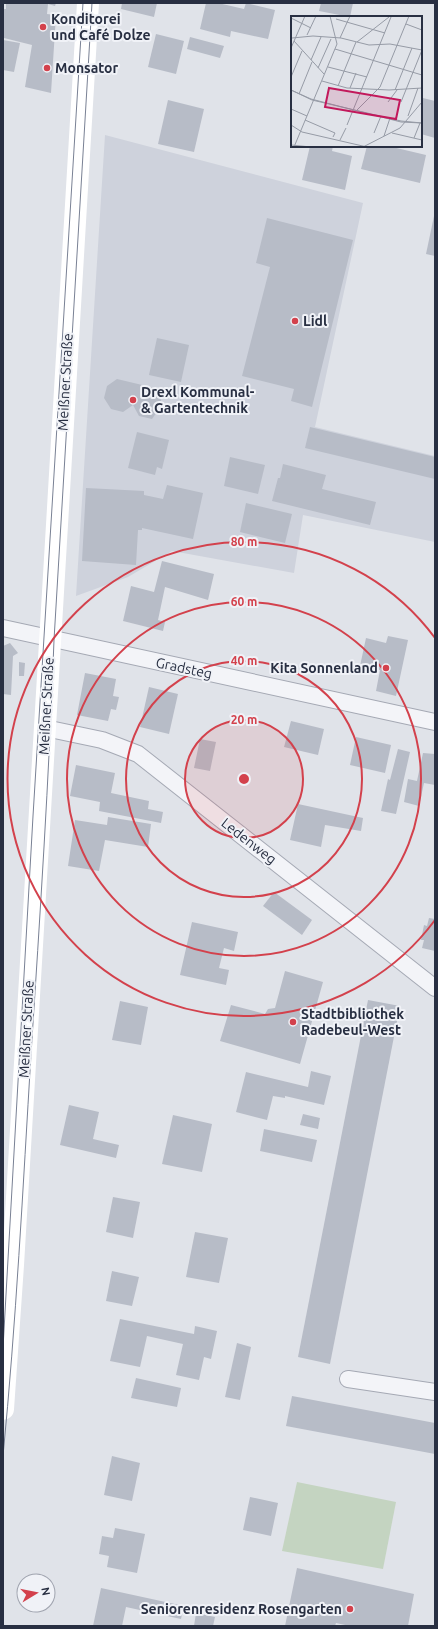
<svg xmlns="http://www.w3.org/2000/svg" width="438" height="1629" font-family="Ubuntu,sans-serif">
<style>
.built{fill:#ced2dc}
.green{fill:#c4d4c1}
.building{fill:#b7bcc7}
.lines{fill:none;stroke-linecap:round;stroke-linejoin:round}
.minor-casing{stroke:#a5a9b4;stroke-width:18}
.minor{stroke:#f3f4f8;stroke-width:16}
.secondary{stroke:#fff;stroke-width:22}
.tram{stroke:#798194;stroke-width:1}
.ring{fill:none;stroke:#d3414c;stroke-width:2}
.poi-dot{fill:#d3414c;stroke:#f0f2f7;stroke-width:1.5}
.labels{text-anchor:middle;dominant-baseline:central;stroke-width:4;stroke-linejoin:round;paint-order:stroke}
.poi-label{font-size:14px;font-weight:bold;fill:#282f42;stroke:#f0f2f7;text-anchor:start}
.street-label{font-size:14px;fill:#282f42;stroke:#f0f2f7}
.inset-road{fill:none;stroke:#969ba6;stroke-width:1}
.view{fill:#c2185b;fill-opacity:0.15;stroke:#c2185b;stroke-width:2}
.inset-edge{fill:none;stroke:#282f42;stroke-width:2}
.centre{fill:#d3414c;stroke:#f0f2f7;stroke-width:2}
.ring-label{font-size:12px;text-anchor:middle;font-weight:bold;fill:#d3414c;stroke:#f0f2f7;stroke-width:4;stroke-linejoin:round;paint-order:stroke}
</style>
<rect width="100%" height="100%" fill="#e0e3e9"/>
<polygon class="built" points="105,135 363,203 315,427 435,456 435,542 303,515 294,573 172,551 128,577 76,596"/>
<polygon class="green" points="297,1482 396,1502 383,1569 282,1551"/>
<g class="building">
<polygon points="6,3 56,3 55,6 48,4 47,14 56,15 51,93 25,87 32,45 4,38 3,9 6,9"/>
<polygon points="122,3 157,3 154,17 121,9"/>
<polygon points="206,3 218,3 244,9 246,3 275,10 268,39 231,31 230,37 200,29"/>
<polygon points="321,3 353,3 350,17 319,11"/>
<polygon points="156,34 184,41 176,74 148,67"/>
<polygon points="190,37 224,46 220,58 187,49"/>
<polygon points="3,40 20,43 14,72 3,70"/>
<polygon points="423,98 435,101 435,138 421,134 421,107"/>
<polygon points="168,100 204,109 194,152 158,144"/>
<polygon points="310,146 333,146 332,151 352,156 345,190 302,180"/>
<polygon points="367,146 388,146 426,155 420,183 361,169"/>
<polygon points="434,216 435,216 435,256 426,254"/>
<polygon points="267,218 353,240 312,407 291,401 294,389 242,376 270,267 256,263"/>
<polygon points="157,338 189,345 181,382 149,375"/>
<polygon points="117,379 159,389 161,401 159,409 152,419 139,416 133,405 123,412 111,409 104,398 107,386"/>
<polygon points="310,427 435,457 435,479 305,448"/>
<polygon points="137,432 169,440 162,469 157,467 155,475 128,468"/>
<polygon points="230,457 265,465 258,494 224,486"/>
<polygon points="283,464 326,475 322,489 376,502 370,525 272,501 278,478 280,478"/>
<polygon points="167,485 203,493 193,539 142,528 142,530 138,530 136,565 82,561 86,488 144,491 144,495 163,499"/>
<polygon points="246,503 292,514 285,543 240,532"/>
<polygon points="162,561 214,574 208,600 165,587 158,620 165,622 163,631 123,621 131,586 154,592"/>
<polygon points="388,636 408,640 396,696 376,691 380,670 360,666 366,638 386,643"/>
<polygon points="10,643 18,653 13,656 11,695 3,694 3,646"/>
<polygon points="19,662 25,663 24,676 19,676"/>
<polygon points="85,673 116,679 113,696 119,697 116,710 111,709 108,721 77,715"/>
<polygon points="149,687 178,694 169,734 140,727"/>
<polygon points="291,721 324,729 318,755 284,747"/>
<polygon points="356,737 391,745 385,773 350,765"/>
<polygon points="200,739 216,742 210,771 194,768"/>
<polygon points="398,749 410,752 396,814 381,811 388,779 390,780"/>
<polygon points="423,753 435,754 435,785 424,783 419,806 404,802 408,779 417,781"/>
<polygon points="76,765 115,773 111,793 149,801 148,809 163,812 161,823 99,811 100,802 70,796"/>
<polygon points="298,804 363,818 361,831 325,825 321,847 290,840"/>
<polygon points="108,817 151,824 148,847 105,840 99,871 68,866 75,820 107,825"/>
<polygon points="274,892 312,920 302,935 263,906"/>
<polygon points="429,918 435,919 435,951 422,948 424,940 421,940 424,925 427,926"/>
<polygon points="192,922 238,932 234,951 224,948 219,968 229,970 226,985 180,975"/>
<polygon points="285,971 323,982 300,1064 220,1041 231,1005 265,1014 268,1009 275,1008"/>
<polygon points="368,1000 400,1006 330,1364 298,1357"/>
<polygon points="120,1001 148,1007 141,1045 112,1040"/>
<polygon points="311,1071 331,1076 324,1105 285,1096 285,1098 273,1096 267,1120 236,1112 246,1072 308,1087"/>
<polygon points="69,1105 99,1112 93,1139 119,1145 116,1158 60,1145"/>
<polygon points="303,1114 320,1118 318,1129 300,1125"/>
<polygon points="173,1115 212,1124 202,1172 162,1164"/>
<polygon points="264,1129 317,1140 312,1162 260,1151"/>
<polygon points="113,1197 140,1202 133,1238 106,1232"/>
<polygon points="195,1232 228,1238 219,1283 186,1277"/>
<polygon points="112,1271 139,1277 132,1306 106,1301"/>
<polygon points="120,1319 194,1334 195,1326 217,1331 211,1359 204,1357 199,1380 176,1375 183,1344 147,1336 140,1367 110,1361"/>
<polygon points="237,1343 251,1347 240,1400 225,1397"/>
<polygon points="136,1378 181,1388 177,1407 131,1398"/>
<polygon points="292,1396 435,1423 435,1454 286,1426"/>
<polygon points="112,1456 140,1463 132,1501 104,1495"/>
<polygon points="250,1497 278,1503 271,1536 243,1530"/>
<polygon points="115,1528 145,1534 137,1573 107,1567 109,1556 99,1554 102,1536 113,1538"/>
<polygon points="297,1568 414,1594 408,1626 350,1626 336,1623 335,1626 285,1626"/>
<polygon points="101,1588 184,1606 181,1619 126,1607 122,1626 93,1626"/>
<polygon points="196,1613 215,1617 213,1626 194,1626"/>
</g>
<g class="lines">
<g class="minor-casing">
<g id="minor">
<polyline points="3,628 435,722"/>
<polyline points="45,728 102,740 138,754 435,988"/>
<polyline points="348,1379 435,1392"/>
</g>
</g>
<use href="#minor" class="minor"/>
<polyline class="secondary" points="3,1409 13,1265 88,3"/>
<g class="tram">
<polyline points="3,1348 33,816 83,3"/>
<path d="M3,1456C16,1323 23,1188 31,1054C40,916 49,778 54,640L92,3"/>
</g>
</g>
<circle cx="244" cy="779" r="59" fill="#d3414c" fill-opacity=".12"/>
<g class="ring">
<circle cx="244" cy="779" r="59"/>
<circle cx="244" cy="779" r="118"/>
<circle cx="244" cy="779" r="177"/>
<path d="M435 920A237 237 0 1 1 435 638"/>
</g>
<g class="poi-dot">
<circle cx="43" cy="27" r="4"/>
<circle cx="47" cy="68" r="4"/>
<circle cx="295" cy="321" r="4"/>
<circle cx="133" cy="400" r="4"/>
<circle cx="386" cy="668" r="4"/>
<circle cx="293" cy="1022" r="4"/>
<circle cx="350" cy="1609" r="4"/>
</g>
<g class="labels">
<g class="poi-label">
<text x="51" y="19">Konditorei<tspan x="51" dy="16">und Café Dolze</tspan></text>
<text x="55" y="68">Monsator</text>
<text x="303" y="321">Lidl</text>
<text x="141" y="392">Drexl Kommunal-<tspan x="141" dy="16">&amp; Gartentechnik</tspan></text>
<text x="378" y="668" text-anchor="end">Kita Sonnenland</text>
<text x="301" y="1014">Stadtbibliothek<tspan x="301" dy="16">Radebeul-West</tspan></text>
<text x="342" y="1609" text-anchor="end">Seniorenresidenz Rosengarten</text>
</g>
<g class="street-label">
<text transform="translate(65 382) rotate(-87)">Meißner Straße</text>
<text transform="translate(184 668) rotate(12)">Gradsteg</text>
<text transform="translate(46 706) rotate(-87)">Meißner Straße</text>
<text transform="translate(249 841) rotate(38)">Ledenweg</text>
<text transform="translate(26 1029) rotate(-87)">Meißner Straße</text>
</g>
</g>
<g transform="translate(291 16)">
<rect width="131" height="131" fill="#e0e3e9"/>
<path class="inset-road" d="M0,2L20,12M45,3L80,13M115,8L131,14M80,13L94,17M16,19L25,0M1,22L22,20L50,22L78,29L99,28L131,34M49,22L59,0M3,25L33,58M66,26L98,1M0,32L14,0M44,33L131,59M20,44L30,21M37,51L76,61M27,52L40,23M0,61L11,35M31,65L56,72L98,74L131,72M47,70L65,26M59,72L65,57M0,74L21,84L110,105L131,107M0,74L20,83L110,106L131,107M104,74L121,32M8,78L21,46M97,86L106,74M110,86L131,34M0,93L16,100M66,94L89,71L118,0M117,100L127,72M14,104L44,117L42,121M0,109L11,116L76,131M56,109L100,1M83,117L90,100M101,117L131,124M93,120L99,102M123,122L129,107M49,124L55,112M0,129L20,131M3,131L46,28L39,0M72,131L109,112L131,86"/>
<path class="view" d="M38,72L109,84L105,103L34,91Z"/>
<rect width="131" height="131" class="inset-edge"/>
</g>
<circle cx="244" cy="779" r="6" class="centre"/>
<g class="ring-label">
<text x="244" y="546">80 m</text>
<text x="244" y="606">60 m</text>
<text x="244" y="665">40 m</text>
<text x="244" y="724">20 m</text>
</g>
<rect width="438" height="1629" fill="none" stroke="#282f42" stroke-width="8"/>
<g transform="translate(36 1593) rotate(80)"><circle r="19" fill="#f0f2f7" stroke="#a0a4af"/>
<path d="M0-3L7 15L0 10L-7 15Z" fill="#d3414c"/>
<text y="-6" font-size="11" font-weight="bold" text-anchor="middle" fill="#282f42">N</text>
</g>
</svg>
